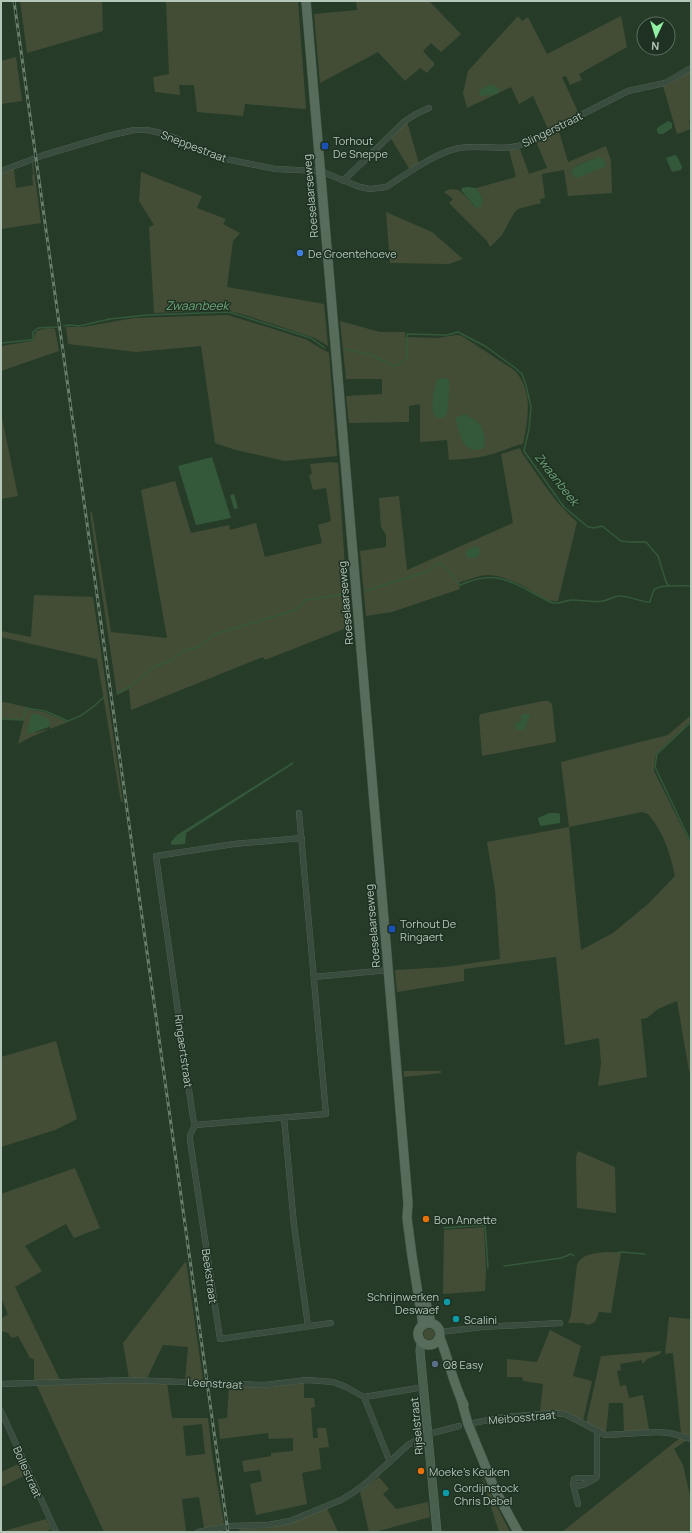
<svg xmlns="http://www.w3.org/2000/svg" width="692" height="1533" font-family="Manrope,sans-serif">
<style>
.green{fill:#434d36;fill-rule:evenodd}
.water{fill:#34593a}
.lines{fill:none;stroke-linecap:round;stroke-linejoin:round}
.stream{stroke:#34593a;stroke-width:1.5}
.street-casing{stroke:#5a6c5e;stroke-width:6}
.secondary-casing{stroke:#5a6c5e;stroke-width:9}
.primary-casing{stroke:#455849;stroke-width:10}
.street{stroke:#394c3d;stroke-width:5.5}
.secondary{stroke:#485f4d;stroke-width:8}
.primary{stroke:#586c5b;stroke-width:9}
.rail-casing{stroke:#687f6c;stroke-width:3}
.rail{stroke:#1e3122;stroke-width:1.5;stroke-dasharray:4.5;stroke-linecap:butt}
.transit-dot{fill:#1a4fb4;stroke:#1e3122;stroke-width:1.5}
.shop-dot{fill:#3f7fe0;stroke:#1e3122;stroke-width:1.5}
.food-dot{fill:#e8710a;stroke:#1e3122;stroke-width:1.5}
.culture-dot{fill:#0f9aa8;stroke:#1e3122;stroke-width:1.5}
.service-dot{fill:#5c6f8a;stroke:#1e3122;stroke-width:1.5}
.labels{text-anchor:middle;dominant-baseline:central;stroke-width:3;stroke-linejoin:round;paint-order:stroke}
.street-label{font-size:11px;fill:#b5c7b9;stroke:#1e3122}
.poi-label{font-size:11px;fill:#b5c7b9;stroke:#1e3122;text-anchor:start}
.water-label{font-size:12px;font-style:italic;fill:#71a479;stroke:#1e3122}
</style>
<rect width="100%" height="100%" fill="#263c29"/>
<g class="green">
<polygon points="20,1 102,1 103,31 27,53"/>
<polygon points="166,1 298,1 306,109 245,104 243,116 197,112 194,85 179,85 180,95 155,92 153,77 169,74"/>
<polygon points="356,1 429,1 461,34 441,52 431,43 423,51 435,64 427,73 420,68 405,81 378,52 320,83 314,14 357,10"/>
<polygon points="518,16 522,21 528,17 547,54 621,16 627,47 579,74 582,80 570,85 566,76 562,77 579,114 548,129 533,96 519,104 511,87 467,108 463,93 468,71"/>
<polygon points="16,57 22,101 1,104 1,61"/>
<polygon points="691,71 691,118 689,120 691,129 677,134 663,86"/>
<polygon points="407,121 419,164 410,170 390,137"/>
<path d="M558,128L568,162L606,146L611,161L612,193L568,196L564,170L542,174L545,198L540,199L541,203L518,209L514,213L502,235L490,247L487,241L449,203L453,199L444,192C459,182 467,199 476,208L483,199L476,188L516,177L509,150L520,149L529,174L547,168L536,141ZM598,157L573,176L571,173L574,167Z"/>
<polygon points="32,162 33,162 41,223 1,229 1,174 14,169 16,188 33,185 32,175 33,175"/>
<polygon points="141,172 202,196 197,208 226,219 223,224 240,233 233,241 227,287 324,304 328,346 315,338 248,316 227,310 154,313 149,227 154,225 139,201"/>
<polygon points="386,212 432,232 463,259 449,264 390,263"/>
<polygon points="228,315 305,339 329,353 337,456 285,461 236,450 215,443 201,346 136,352 68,344 66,327 83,327 134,318"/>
<path d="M340,321L380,332H405V337L437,338L456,335L462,336L514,370C534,390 528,419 523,444C512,446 503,451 493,454C479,458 464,459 449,460L447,440L420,442V404L409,406V422L349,423L346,396L382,394V379H346Z"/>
<polygon points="48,328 55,329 59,351 1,371 1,346 32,341 34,338 36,331"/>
<polygon points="1,413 18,496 1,499"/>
<path d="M520,448L522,453C539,477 555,503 577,522L558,601C547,603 530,589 519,584C510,580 498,575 489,575C479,575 468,580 458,583L460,589L392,612L366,616L360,551L386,547V535L381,527L379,498L399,496L407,570L513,523L501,454Z"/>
<polygon points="331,462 338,463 349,627 265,660 263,657 131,710 129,689 117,695 90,513 92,512 111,632 167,638 141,490 175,481 191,533 229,525 230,530 256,523 265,557 322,543 318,525 331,521 326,488 313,490 309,475 312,474 310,464"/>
<polygon points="34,595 93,597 123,802 121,802 97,659 1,637 1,631 31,637"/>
<polygon points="543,701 548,701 552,704 556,742 482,756 479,717 481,714"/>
<path d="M1,702C10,702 18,706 27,707V709L44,712L68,722L50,729V725L34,733L47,729V730L27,739L18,744L24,720L1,718Z"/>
<path d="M691,715V721L656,754L654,765V771L691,845V1071H689L677,1001L658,1009L647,1018L641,1019L647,1077L598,1086L601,1063L599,1038L565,1045L556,957L464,969V981L397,992L395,970L446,967L500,959L495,890L487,842L569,827L561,762L668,735ZM642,812L648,814C664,832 670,854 675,876L648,904L613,933L581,950L569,827Z"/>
<polygon points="56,1041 77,1119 55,1130 1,1147 1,1057"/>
<polygon points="404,1071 441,1071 441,1073 404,1077"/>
<polygon points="578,1151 615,1167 616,1213 577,1208 576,1157"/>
<polygon points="75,1168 100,1228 74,1238 66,1224 25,1246 42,1271 15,1287 61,1382 34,1382 34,1359 30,1358 18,1336 12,1338 8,1333 1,1331 1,1319 8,1314 1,1298 1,1194"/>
<polygon points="484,1227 486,1270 485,1291 443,1294 444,1230"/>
<path d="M608,1252L621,1253L611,1313L599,1312L595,1322L588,1325L582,1323H568L571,1315L577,1265C582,1253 597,1253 608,1252Z"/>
<polygon points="186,1261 203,1380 185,1380 188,1347 163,1345 147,1378 129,1378 123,1343"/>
<polygon points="669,1317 691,1319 691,1437 681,1433 673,1353 665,1354"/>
<circle cx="429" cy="1334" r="5.5"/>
<polygon points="550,1330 581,1346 573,1376 592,1381 583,1421 563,1411 540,1411 543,1384 523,1381 522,1377 507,1377 507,1359 537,1362"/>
<polygon points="661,1351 660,1354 647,1359 642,1364 642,1360 620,1364 621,1370 617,1371 620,1386 626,1385 629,1398 643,1395 649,1429 647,1431 624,1433 623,1403 609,1403 606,1433 586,1423 601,1356"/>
<path d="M120,1382L167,1383L172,1418H208L212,1453L224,1524L204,1528L199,1497L182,1499L186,1532H104L37,1386ZM202,1424L205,1454L186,1456L183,1426Z"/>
<polygon points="304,1383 304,1398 314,1398 315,1407 311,1408 313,1438 318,1438 317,1428 326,1428 329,1447 319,1448 321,1469 302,1473 307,1504 256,1515 250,1484 262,1481 260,1470 244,1472 242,1461 271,1456 271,1453 293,1451 293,1438 269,1439 268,1433 220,1439 218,1419 227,1418 229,1386 267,1388"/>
<polygon points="680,1438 687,1440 674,1449 683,1465 691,1500 691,1532 562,1532"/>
<polygon points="21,1463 26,1475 1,1487 1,1472"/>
<polygon points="481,1475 510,1532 499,1532"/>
<polygon points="379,1477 389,1489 383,1494 396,1509 428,1502 430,1517 375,1532 369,1532 360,1492"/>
<polygon points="327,1508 338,1532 240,1532 239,1529 270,1528 300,1519"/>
<polygon points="46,1519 51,1529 46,1532 1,1532"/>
</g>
<g class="water">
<polygon points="491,84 500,89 498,94 483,96 480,96 479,92 481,89"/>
<polygon points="668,121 672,123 672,128 663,134 659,134 657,131 657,128"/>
<polygon points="675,155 677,156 682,167 681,170 672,172 666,158"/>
<polygon points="598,157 604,159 606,166 577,178 573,176 571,173 574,167"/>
<polygon points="468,187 476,188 483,199 482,206 476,208 461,190 462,188"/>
<path d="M444,378L449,380C449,392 449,405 446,416C425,428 434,387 437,379Z"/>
<path d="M465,414C469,417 472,418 476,421C484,426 486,440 484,448C461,456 461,434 455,418Z"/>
<polygon points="212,457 231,518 196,525 178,466"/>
<polygon points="234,494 238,508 234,509 230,495"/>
<polygon points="473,547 478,547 479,548 480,554 476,558 468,558 465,552"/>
<polygon points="32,714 36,714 49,719 50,725 49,727 28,734 27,729"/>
<polygon points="523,714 530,714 525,730 516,730 515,723 521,721 521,715"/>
<polygon points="293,762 293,764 186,833 185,844 173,845 171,844 171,842 177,835"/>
<polygon points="549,813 558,813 560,814 560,823 541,826 539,823 538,818"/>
</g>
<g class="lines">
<g class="stream">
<polyline points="64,326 70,325 79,326 110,319 147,315 229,312 311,338 325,348"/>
<polyline points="1,343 31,340 33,339 33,332 38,328 57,327"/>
<polyline points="345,349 372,355 393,366 397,365 407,358 407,334 447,335 458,332 485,346 514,367 522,374 526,385 531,407 529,429 524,451 564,507 588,527 594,528 602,526 621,541 629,542 646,542 658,556 666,582 669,586"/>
<path d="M365,591L429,571L439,563C448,566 452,578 460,585C493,571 505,578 535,594C541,597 548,602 554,603C560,604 566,600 572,600C582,600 593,603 603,601C609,600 614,596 620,596C630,596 639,602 650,602C651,598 652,592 655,589C661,584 683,586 691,586"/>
<polyline points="117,693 131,686 156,666 170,661 184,651 199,647 215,634 296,610 305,600 346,594"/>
<path d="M1,719L23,720L26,708L45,711L68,721C82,717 94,707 104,697"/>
<polyline points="691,722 657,754 655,767 691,843"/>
<polyline points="444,1228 485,1225 488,1268"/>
<polyline points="615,1253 622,1252 645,1254"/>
<polyline points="504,1266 561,1258 571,1254 574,1256"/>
</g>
<g class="street-casing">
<g id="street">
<path d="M1,171L44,155L108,136L134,130H147L161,133L175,138L216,157L275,169L320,171L360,187L370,189L386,187C407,174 434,153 459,148C481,144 503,152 524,144L628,91L665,83L691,68"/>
<polyline points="343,181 405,121 416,114 429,108"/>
<polyline points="314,977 388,970"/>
<polyline points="284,1118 294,1225 308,1326"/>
<polyline points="195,1125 326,1114 299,813"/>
<polyline points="195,1125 193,1118 156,856 234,844 302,838"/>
<polyline points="195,1125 190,1135 190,1140 220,1339 331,1323"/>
<polyline points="440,1332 482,1327 560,1323"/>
<polyline points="1,1384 129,1380 264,1385 307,1380 333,1382 346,1387 364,1397 424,1387"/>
<polyline points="364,1397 390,1462"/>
<polyline points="1,1411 56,1532"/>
<polyline points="468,1424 504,1417 553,1413 565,1414 605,1435 658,1432 670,1433 691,1439"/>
<polyline points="574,1487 585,1484 596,1478"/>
<polyline points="578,1504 573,1484 574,1479 577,1478 596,1478 597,1476 597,1432"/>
<polyline points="198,1532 229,1526 268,1525 290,1521 341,1500 354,1492 365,1484 408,1445 425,1435 459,1426"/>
</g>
</g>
<g class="secondary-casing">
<polyline id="secondary" points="421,1342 420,1351 437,1532"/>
</g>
<g class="primary-casing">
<g id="primary">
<polyline points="306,1 408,1203 407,1218 412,1256 423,1325"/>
<polyline points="426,1303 431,1323"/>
<circle cx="429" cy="1334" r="11"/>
<path d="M440,1338C449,1360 453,1384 464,1405"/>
<polyline points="461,1399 468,1424 495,1490 518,1532"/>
</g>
</g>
<use href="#street" class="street"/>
<use href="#secondary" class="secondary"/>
<use href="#primary" class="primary"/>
<g class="rail-casing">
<polyline id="rail" points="14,1 228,1532"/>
</g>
<use href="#rail" class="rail"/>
</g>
<g class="transit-dot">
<rect x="321" y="142" width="8" height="8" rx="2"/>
<rect x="388" y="925" width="8" height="8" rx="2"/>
</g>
<circle class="shop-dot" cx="300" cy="253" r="4"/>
<g class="food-dot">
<circle cx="426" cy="1219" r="4"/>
<circle cx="421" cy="1471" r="4"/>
</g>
<g class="culture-dot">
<circle cx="447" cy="1302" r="4"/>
<circle cx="456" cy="1319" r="4"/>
<circle cx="446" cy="1493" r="4"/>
</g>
<circle class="service-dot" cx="435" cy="1364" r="4"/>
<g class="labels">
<g class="street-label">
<text transform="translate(552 129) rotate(-26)">Slingerstraat</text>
<text transform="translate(194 146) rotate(21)">Sneppestraat</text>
<text transform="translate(310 196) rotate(-95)">Roeselaarseweg</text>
<text transform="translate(345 603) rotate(-95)">Roeselaarseweg</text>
<text transform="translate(372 926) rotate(-95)">Roeselaarseweg</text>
<text transform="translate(184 1051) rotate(82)">Ringaertstraat</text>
<text transform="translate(210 1276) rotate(82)">Beekstraat</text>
<text transform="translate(215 1383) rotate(3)">Leenstraat</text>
<text transform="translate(522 1417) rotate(-5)">Meibosstraat</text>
<text transform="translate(416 1426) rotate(-95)">Rijselstraat</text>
<text transform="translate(28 1472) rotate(66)">Bollestraat</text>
</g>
<g class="poi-label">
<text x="333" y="140">Torhout<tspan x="333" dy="13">De Sneppe</tspan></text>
<text x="308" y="253">De Groentehoeve</text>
<text x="400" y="923">Torhout De<tspan x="400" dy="13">Ringaert</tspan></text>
<text x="434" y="1219">Bon Annette</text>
<text x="439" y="1296" text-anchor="end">Schrijnwerken<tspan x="439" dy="13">Deswaef</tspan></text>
<text x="464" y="1319">Scalini</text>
<text x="443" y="1364">Q8 Easy</text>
<text x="429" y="1471">Moeke's Keuken</text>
<text x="454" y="1487">Gordijnstock<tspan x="454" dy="13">Chris Debel</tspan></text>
</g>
<g class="water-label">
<text x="197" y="305">Zwaanbeek</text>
<text transform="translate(557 479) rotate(52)">Zwaanbeek</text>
</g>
</g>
<rect width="692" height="1533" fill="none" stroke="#b5c7b9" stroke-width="4"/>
<g transform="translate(656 36) rotate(184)"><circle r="19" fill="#1e3122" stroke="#5a6d5e"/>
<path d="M0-3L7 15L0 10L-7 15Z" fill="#92f0a4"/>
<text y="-6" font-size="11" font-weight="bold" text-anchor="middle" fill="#b5c7b9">N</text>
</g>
</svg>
